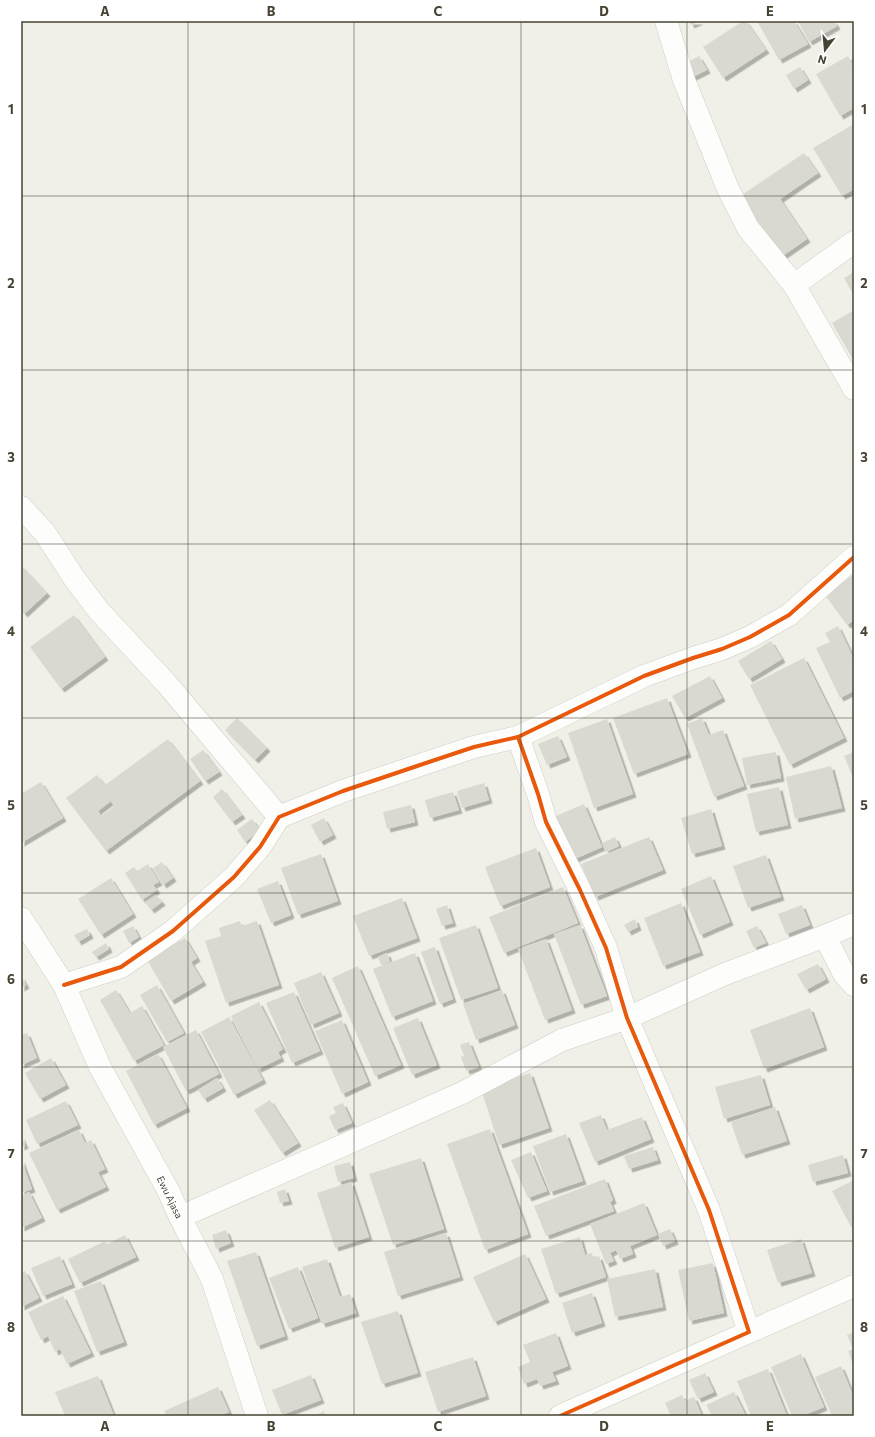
<svg xmlns="http://www.w3.org/2000/svg" width="875" height="1437" font-family="Commissioner,sans-serif">
<style>
.building{fill:#dad9d1;fill-rule:evenodd;filter:url(#shadow)}
.lines{fill:none;stroke-linecap:round;stroke-linejoin:round}
.minor-casing{stroke:#cecec6;stroke-width:23}
.minor{stroke:#fdfdfc;stroke-width:22}
.cycleway-casing{stroke:#fff;stroke-width:6}
.cycleway{stroke:#e8590c;stroke-width:4}
.grid{fill:none;stroke:#474333;stroke-width:1;stroke-opacity:0.55}
.labels{text-anchor:middle;dominant-baseline:central;stroke-width:4;stroke-linejoin:round;paint-order:stroke}
.street-label{font-size:10px;fill:#474333;stroke:#fff}
.neatline{fill:none;stroke:#474333;stroke-width:1.5}
.grid-label{font-size:13px;text-anchor:middle;font-weight:bold;fill:#474333}
</style>
<defs>
<filter id="shadow"><feDropShadow dx="3.5" dy="3.5" stdDeviation="0" flood-color="#0004"/></filter>
</defs>
<rect width="100%" height="100%" fill="#f0f0e8"/>
<g class="building">
<polygon points="689,21 700,21 691,25"/>
<polygon points="743,21 746,21 766,50 723,78 703,47"/>
<polygon points="757,21 794,21 808,44 779,60"/>
<polygon points="798,21 834,21 837,26 809,42"/>
<polygon points="699,56 707,70 691,78 683,65"/>
<polygon points="848,56 854,67 854,108 840,116 816,74"/>
<polygon points="800,67 808,80 794,89 786,75"/>
<polygon points="854,124 854,189 842,196 813,148"/>
<polygon points="804,153 818,173 780,199 807,239 778,259 736,199"/>
<polygon points="854,272 854,296 844,278"/>
<polygon points="854,310 854,361 832,323"/>
<polygon points="21,565 47,593 24,614 21,610"/>
<polygon points="854,574 854,620 847,625 825,595"/>
<polygon points="74,615 105,657 61,689 30,647"/>
<polygon points="838,626 854,659 854,691 840,698 816,648 830,642 825,633"/>
<polygon points="771,641 782,659 749,679 738,661"/>
<polygon points="804,658 844,738 790,765 750,685"/>
<polygon points="710,676 722,698 685,718 672,696"/>
<polygon points="667,698 688,754 634,774 613,718"/>
<polygon points="237,718 267,748 255,760 225,730"/>
<polygon points="702,718 709,735 723,730 744,786 714,797 687,724"/>
<polygon points="607,719 633,794 594,808 568,733"/>
<polygon points="558,736 567,757 547,765 538,744"/>
<path d="M168,739L200,781L106,851L66,798L97,775L105,785ZM111,801L114,806L101,816L98,811Z"/>
<polygon points="203,750 219,772 205,781 190,759"/>
<polygon points="776,752 781,778 747,785 742,758"/>
<polygon points="854,752 854,780 844,756"/>
<polygon points="831,766 842,808 795,819 786,777"/>
<polygon points="41,782 63,818 21,843 21,794"/>
<polygon points="484,783 489,800 462,808 457,791"/>
<polygon points="779,787 788,825 756,832 747,794"/>
<polygon points="222,789 242,815 232,822 213,797"/>
<polygon points="453,792 459,810 430,818 425,800"/>
<polygon points="584,804 602,847 568,862 549,819"/>
<polygon points="411,805 415,822 387,829 383,812"/>
<polygon points="711,809 722,846 692,854 681,818"/>
<polygon points="324,818 333,835 320,842 311,825"/>
<polygon points="252,819 260,831 245,842 237,830"/>
<polygon points="615,837 619,846 606,852 602,843"/>
<polygon points="649,837 663,870 595,897 581,864"/>
<polygon points="536,848 550,887 500,906 485,867"/>
<polygon points="321,854 338,901 298,915 281,868"/>
<polygon points="766,855 781,897 748,908 733,866"/>
<polygon points="162,862 173,878 163,885 153,868"/>
<polygon points="148,864 159,882 153,885 157,890 142,900 125,873 134,867 137,871"/>
<polygon points="711,876 730,922 700,935 681,889"/>
<polygon points="111,878 133,914 101,935 78,899"/>
<polygon points="278,881 291,915 271,923 257,889"/>
<polygon points="563,887 578,923 504,953 489,917"/>
<polygon points="156,895 162,902 151,910 145,902"/>
<polygon points="402,898 417,938 369,956 353,916"/>
<polygon points="681,903 700,952 663,966 644,918"/>
<polygon points="447,905 453,923 442,926 436,909"/>
<polygon points="802,905 810,925 786,934 778,914"/>
<polygon points="635,919 638,927 628,932 624,925"/>
<polygon points="240,921 242,926 257,921 279,985 226,1003 205,941 221,936 219,928"/>
<polygon points="476,925 498,988 461,1000 439,938"/>
<polygon points="580,925 607,996 581,1005 554,934"/>
<polygon points="133,926 139,937 129,943 123,931"/>
<polygon points="757,926 766,943 754,948 746,931"/>
<polygon points="87,929 90,935 78,942 74,935"/>
<polygon points="185,938 197,958 191,962 203,982 171,1001 147,960"/>
<polygon points="546,939 572,1010 545,1020 518,949"/>
<polygon points="106,943 109,949 96,957 92,952"/>
<polygon points="435,947 453,999 440,1004 421,952"/>
<polygon points="387,953 390,962 381,965 378,957"/>
<polygon points="415,953 433,1001 392,1017 373,969"/>
<polygon points="818,964 826,979 806,990 797,974"/>
<polygon points="358,966 401,1065 375,1076 332,978"/>
<polygon points="321,972 339,1013 311,1025 294,983"/>
<polygon points="21,976 26,985 21,988"/>
<polygon points="157,985 184,1033 167,1042 140,995"/>
<polygon points="116,990 130,1013 142,1006 164,1045 134,1061 100,1000"/>
<polygon points="502,990 515,1025 476,1040 463,1004"/>
<polygon points="294,992 320,1051 292,1063 266,1003"/>
<polygon points="259,1002 283,1049 278,1052 281,1058 258,1069 231,1016"/>
<polygon points="810,1008 824,1047 764,1069 750,1030"/>
<polygon points="229,1017 263,1080 234,1095 201,1032"/>
<polygon points="418,1018 437,1065 412,1075 393,1028"/>
<polygon points="342,1020 368,1082 342,1094 315,1031"/>
<polygon points="196,1030 219,1074 186,1091 163,1047"/>
<polygon points="27,1033 37,1058 21,1065 21,1035"/>
<polygon points="469,1042 479,1067 466,1071 461,1057 464,1056 460,1045"/>
<polygon points="158,1054 187,1108 154,1125 126,1071"/>
<polygon points="51,1058 66,1085 40,1099 25,1073"/>
<polygon points="530,1073 549,1128 499,1145 481,1089"/>
<polygon points="761,1075 770,1105 724,1119 715,1087"/>
<polygon points="217,1078 223,1088 204,1099 198,1090"/>
<polygon points="270,1100 298,1143 282,1153 254,1110"/>
<polygon points="66,1101 78,1125 37,1144 26,1120"/>
<polygon points="343,1103 352,1123 335,1130 329,1116 336,1113 333,1107"/>
<polygon points="775,1107 787,1141 742,1155 731,1122"/>
<polygon points="601,1115 607,1130 642,1117 651,1139 595,1162 579,1123"/>
<polygon points="490,1129 528,1234 485,1250 447,1144"/>
<polygon points="79,1130 85,1143 91,1140 105,1169 98,1172 106,1187 57,1210 29,1153"/>
<polygon points="566,1134 583,1181 550,1192 533,1146"/>
<polygon points="21,1136 25,1145 21,1147"/>
<polygon points="653,1147 658,1160 629,1169 624,1156"/>
<polygon points="531,1152 547,1191 528,1198 511,1160"/>
<polygon points="843,1155 848,1173 813,1182 808,1165"/>
<polygon points="421,1158 444,1229 393,1245 369,1174"/>
<polygon points="21,1159 32,1189 21,1193"/>
<polygon points="350,1162 354,1178 338,1182 334,1166"/>
<polygon points="605,1179 613,1200 610,1202 614,1211 546,1236 534,1206"/>
<polygon points="854,1180 854,1226 851,1227 832,1191"/>
<polygon points="351,1182 369,1237 335,1248 317,1193"/>
<polygon points="285,1189 289,1201 280,1203 277,1192"/>
<polygon points="29,1192 42,1218 21,1228 21,1196"/>
<polygon points="644,1203 657,1235 630,1246 633,1254 620,1259 616,1250 610,1253 614,1261 606,1264 590,1224"/>
<polygon points="670,1229 675,1241 663,1246 658,1234"/>
<polygon points="226,1230 231,1243 216,1249 212,1235"/>
<polygon points="446,1233 460,1277 398,1296 384,1252"/>
<polygon points="125,1235 136,1257 80,1283 68,1259 105,1241 107,1244"/>
<polygon points="580,1237 585,1255 592,1253 593,1258 599,1256 606,1277 556,1294 541,1249"/>
<polygon points="801,1239 812,1273 778,1283 767,1250"/>
<polygon points="256,1252 285,1336 257,1346 227,1261"/>
<polygon points="525,1254 546,1299 494,1322 473,1277"/>
<polygon points="60,1256 72,1284 43,1296 31,1268"/>
<polygon points="327,1259 340,1297 350,1294 356,1313 322,1324 302,1267"/>
<polygon points="713,1263 724,1313 689,1321 678,1270"/>
<polygon points="298,1267 318,1318 289,1329 269,1278"/>
<polygon points="655,1269 663,1307 615,1317 607,1279"/>
<polygon points="25,1271 39,1298 21,1307 21,1273"/>
<polygon points="101,1281 124,1342 97,1352 74,1291"/>
<polygon points="592,1293 602,1323 572,1333 562,1303"/>
<polygon points="63,1296 91,1353 67,1364 60,1349 55,1352 48,1336 41,1340 28,1312"/>
<polygon points="398,1311 418,1373 382,1384 361,1322"/>
<polygon points="854,1332 854,1367 848,1351 853,1349 847,1335"/>
<polygon points="556,1333 568,1366 552,1372 556,1381 540,1386 537,1379 524,1384 518,1367 530,1362 523,1345"/>
<polygon points="801,1354 824,1407 802,1416 792,1416 771,1367"/>
<polygon points="473,1357 486,1396 438,1412 425,1372"/>
<polygon points="841,1366 854,1398 854,1416 832,1416 815,1377"/>
<polygon points="768,1369 787,1416 751,1416 737,1381"/>
<polygon points="705,1373 714,1392 698,1399 689,1380"/>
<polygon points="311,1375 321,1400 282,1415 272,1390"/>
<polygon points="98,1376 114,1416 65,1416 55,1392"/>
<polygon points="218,1387 229,1412 219,1416 167,1416 164,1411"/>
<polygon points="734,1392 746,1416 712,1416 706,1405"/>
<polygon points="682,1395 685,1401 694,1397 702,1416 671,1416 665,1403"/>
<polygon points="324,1411 326,1416 315,1416"/>
</g>
<g class="lines">
<g class="minor-casing">
<g id="minor">
<polyline points="666,21 684,80 728,189 748,228 794,285 854,389"/>
<polyline points="794,285 854,242"/>
<polyline points="21,507 45,533 74,578 99,611 166,683 279,817"/>
<polyline points="518,737 538,794 546,822 580,890 606,948 627,1018 709,1210 749,1332 560,1416"/>
<polyline points="21,918 64,985 100,1067 169,1192 180,1217 212,1279 257,1416"/>
<polyline points="825,936 844,974 854,985"/>
<polyline points="64,985 121,967 173,931 234,877 260,847 279,817 343,791 420,765 474,747 518,737 644,676 693,658 722,649 750,637 789,615 854,557"/>
<polyline points="180,1217 462,1093 562,1040 627,1018 725,974 825,936 854,924"/>
<polyline points="749,1332 854,1286"/>
</g>
</g>
<use href="#minor" class="minor"/>
<g class="cycleway-casing">
<g id="cycleway">
<polyline points="518,737 538,794 546,822 580,890 606,948 627,1018 709,1210 749,1332 560,1416"/>
<polyline points="64,985 121,967 173,931 234,877 260,847 279,817 343,791 420,765 474,747 518,737 644,676 693,658 722,649 750,637 789,615 854,557"/>
</g>
</g>
<use href="#cycleway" class="cycleway"/>
</g>
<path class="grid" d="M188,21V1416M354,21V1416M521,21V1416M687,21V1416M21,196H854M21,370H854M21,544H854M21,718H854M21,893H854M21,1067H854M21,1241H854"/>
<g class="labels">
<g class="street-label">
<text transform="translate(170 1197) rotate(64)">Ewu Ajasa</text>
</g>
</g>
<rect width="875" height="1437" fill="none" stroke="#ffffff" stroke-width="44"/>
<g transform="translate(825 50) rotate(196)" stroke="#ffffff" stroke-width="3" paint-order="stroke">
<path d="M0-3L7 15L0 10L-7 15Z" fill="#474333"/>
<text y="-6" font-size="11" font-weight="bold" text-anchor="middle" fill="#474333">N</text>
</g>
<rect x="22" y="22" width="831" height="1393" class="neatline"/>
<g class="grid-label">
<text x="105" y="16">A</text>
<text x="271" y="16">B</text>
<text x="438" y="16">C</text>
<text x="604" y="16">D</text>
<text x="770" y="16">E</text>
<text x="11" y="114">1</text>
<text x="864" y="114">1</text>
<text x="11" y="288">2</text>
<text x="864" y="288">2</text>
<text x="11" y="462">3</text>
<text x="864" y="462">3</text>
<text x="11" y="636">4</text>
<text x="864" y="636">4</text>
<text x="11" y="810">5</text>
<text x="864" y="810">5</text>
<text x="11" y="984">6</text>
<text x="864" y="984">6</text>
<text x="11" y="1158">7</text>
<text x="864" y="1158">7</text>
<text x="11" y="1332">8</text>
<text x="864" y="1332">8</text>
<text x="105" y="1431">A</text>
<text x="271" y="1431">B</text>
<text x="438" y="1431">C</text>
<text x="604" y="1431">D</text>
<text x="770" y="1431">E</text>
</g>
</svg>
